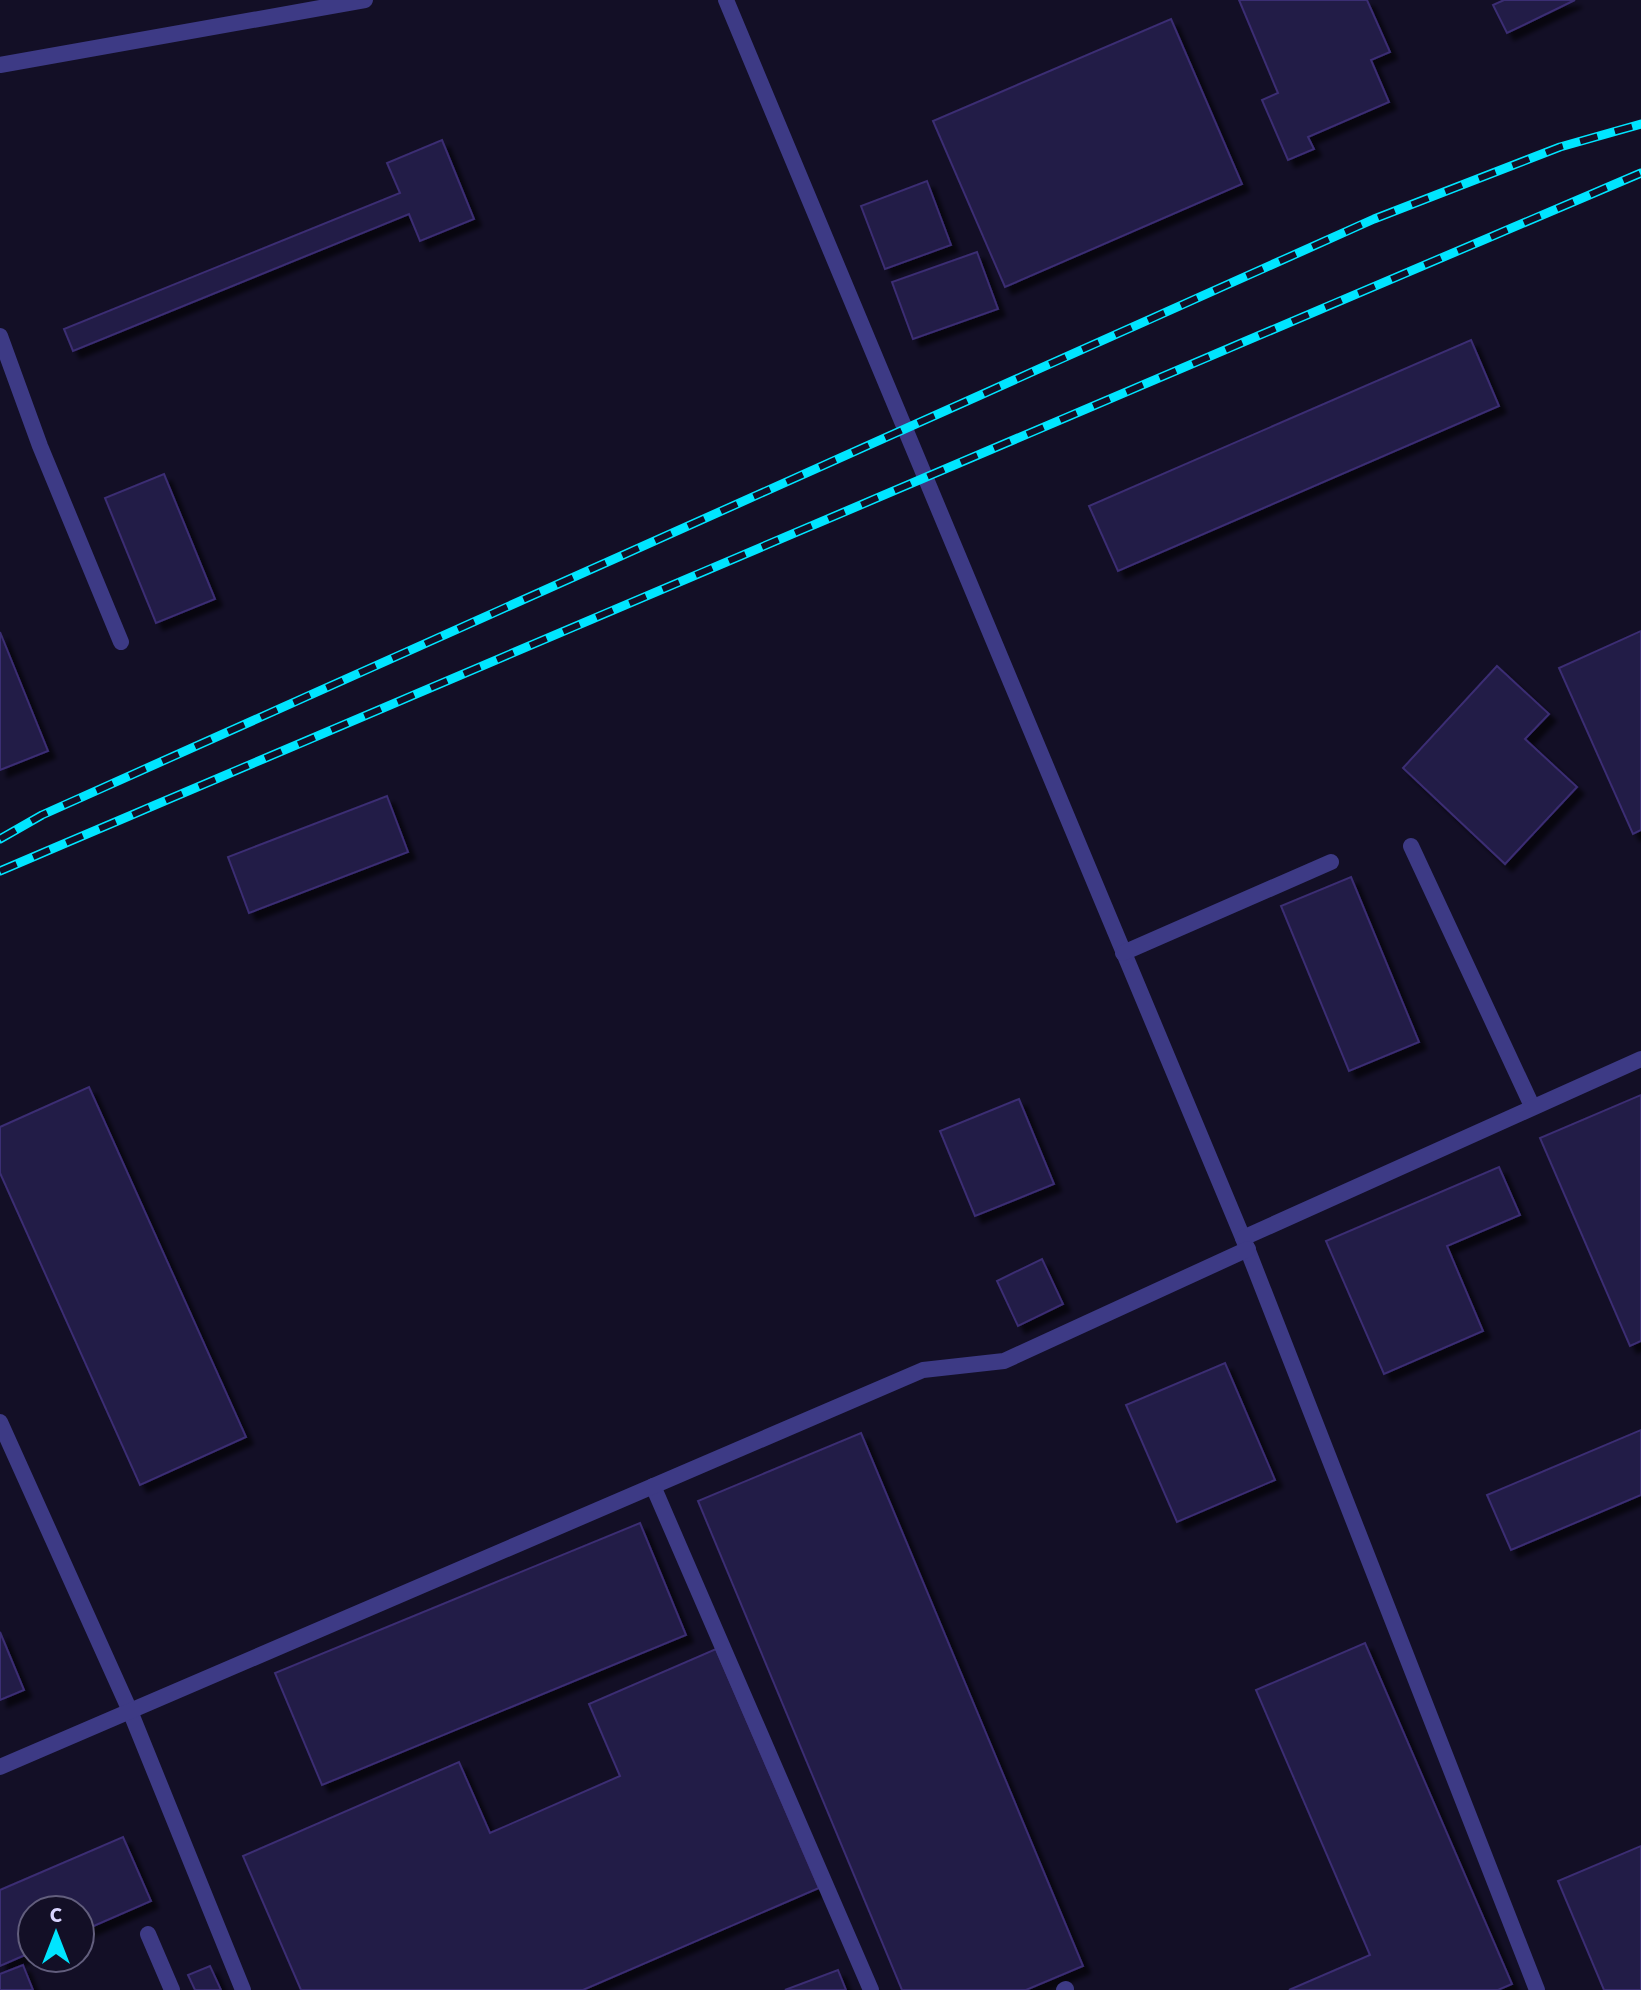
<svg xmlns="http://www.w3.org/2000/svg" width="1641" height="1990" font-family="'Source Sans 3',sans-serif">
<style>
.building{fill:#241b47;stroke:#3b2d73;stroke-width:2;filter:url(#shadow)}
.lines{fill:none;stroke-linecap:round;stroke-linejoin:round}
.lane{stroke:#3d3a85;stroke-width:16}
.rail-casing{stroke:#00e5ff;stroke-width:9}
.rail{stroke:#130f26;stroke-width:6;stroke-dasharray:18;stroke-linecap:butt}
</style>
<defs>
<filter id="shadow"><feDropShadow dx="7" dy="7" stdDeviation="2" flood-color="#0009"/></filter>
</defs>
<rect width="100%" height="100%" fill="#130f26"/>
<g class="building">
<polygon points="1239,0 1367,0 1390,52 1371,60 1389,102 1308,137 1314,149 1288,160 1262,100 1278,93"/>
<polygon points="1504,0 1575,0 1507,33 1493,5"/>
<polygon points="1171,19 1242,184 1005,287 933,121"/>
<polygon points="442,140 474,219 420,241 409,214 73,351 64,329 400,193 387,163"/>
<polygon points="927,181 951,245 885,269 861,206"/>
<polygon points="977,252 998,309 913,339 892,282"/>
<polygon points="1471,340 1499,406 1118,571 1089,506"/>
<polygon points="164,474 215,599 156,623 105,498"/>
<polygon points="1641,631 1641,830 1633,834 1559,668"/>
<polygon points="0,632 48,751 0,770"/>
<polygon points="1497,666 1549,714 1525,739 1577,787 1505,864 1403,768"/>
<polygon points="387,796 408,852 249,913 228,857"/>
<polygon points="1351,877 1419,1042 1349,1071 1281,906"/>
<polygon points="89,1087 246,1437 140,1485 0,1173 0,1127"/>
<polygon points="1641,1095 1641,1341 1630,1346 1540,1138"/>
<polygon points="1019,1099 1054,1184 975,1216 940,1131"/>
<polygon points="1499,1167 1520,1215 1447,1246 1483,1331 1384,1374 1326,1241"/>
<polygon points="1042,1259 1063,1304 1018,1326 997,1281"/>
<polygon points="1225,1363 1275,1480 1177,1522 1126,1405"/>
<polygon points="1641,1430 1641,1495 1511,1550 1487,1495"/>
<polygon points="861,1433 1083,1966 1026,1990 902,1990 698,1501"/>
<polygon points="640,1523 686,1635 322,1785 275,1673"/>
<polygon points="0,1632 24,1690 0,1700"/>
<polygon points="1365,1643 1512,1984 1498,1990 1289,1990 1370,1955 1256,1690"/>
<polygon points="716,1649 819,1888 583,1990 301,1990 243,1856 459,1762 490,1833 620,1776 589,1704"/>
<polygon points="123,1837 151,1901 80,1932 80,1910 32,1910 32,1952 0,1966 0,1890"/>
<polygon points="1641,1846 1641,1990 1604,1990 1558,1881"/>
<polygon points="23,1965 33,1990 0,1990 0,1974"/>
<polygon points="210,1966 221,1990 195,1990 188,1975"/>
<polygon points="838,1970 846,1990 785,1990"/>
</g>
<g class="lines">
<g class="lane">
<polyline points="726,0 1243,1238 1537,1990"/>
<polyline points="0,65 365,0"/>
<polyline points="0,336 40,446 121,642"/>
<polyline points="1411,846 1532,1106"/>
<polyline points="1123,953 1331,862"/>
<polyline points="1243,1238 1641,1059"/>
<polyline points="0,1422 130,1711 243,1990"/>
<polyline points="653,1486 871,1990"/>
<polyline points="0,1767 923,1370 1004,1361 1248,1249"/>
<polyline points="148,1934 172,1990"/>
<polyline points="1064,1990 1066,1989"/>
</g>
<g class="rail-casing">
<g id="rail">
<polyline points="0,839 42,815 1374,219 1560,147 1641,124"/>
<polyline points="0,871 1641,173"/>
</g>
</g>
<use href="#rail" class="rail"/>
</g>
<g transform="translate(56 1934)"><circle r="38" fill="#130f26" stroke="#625e7d" stroke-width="2"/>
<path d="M0-6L14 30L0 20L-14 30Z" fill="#00e5ff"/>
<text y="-12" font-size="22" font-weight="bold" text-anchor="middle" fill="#d9d4ff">С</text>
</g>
</svg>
